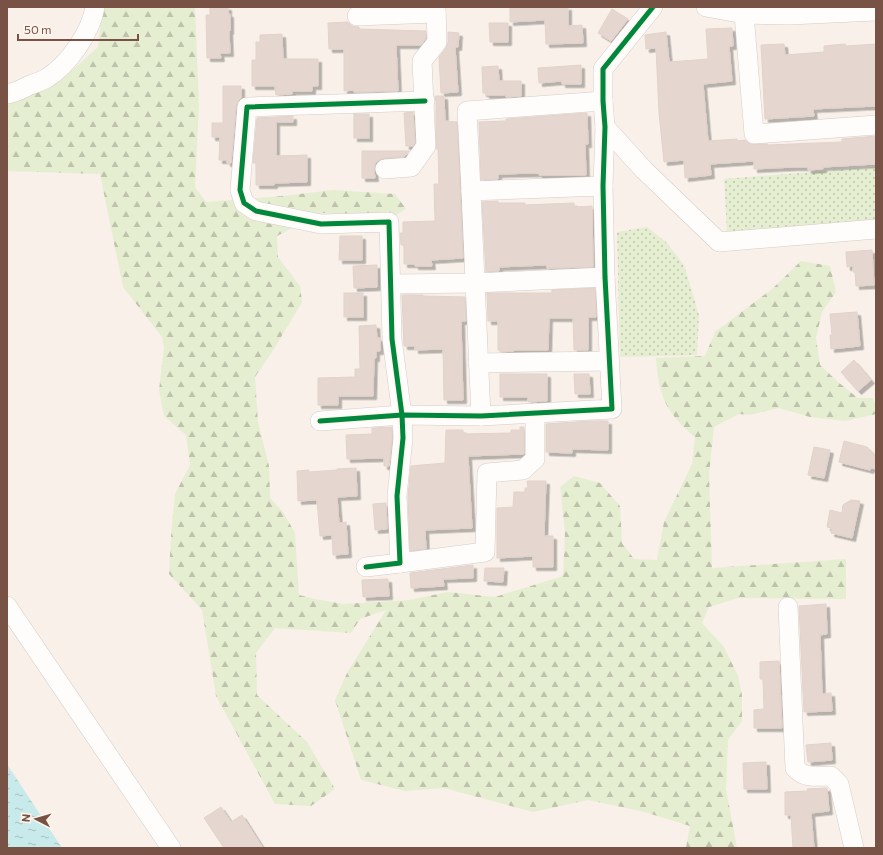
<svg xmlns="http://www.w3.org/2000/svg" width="883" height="855" font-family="Commissioner,sans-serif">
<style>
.forest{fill:url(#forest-firs)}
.park{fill:url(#park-dots)}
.water{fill:url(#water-ripples)}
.building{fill:#e5d7d0;stroke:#e2d2cb;filter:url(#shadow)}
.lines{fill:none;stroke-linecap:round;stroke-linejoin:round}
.minor-casing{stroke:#d6cbc6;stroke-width:20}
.minor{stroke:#fefdfc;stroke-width:19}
.cycleway-casing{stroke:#fff5eb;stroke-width:8}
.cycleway{stroke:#00873e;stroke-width:5}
</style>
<defs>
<pattern id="forest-firs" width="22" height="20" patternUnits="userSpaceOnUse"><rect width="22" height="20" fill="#e6eed2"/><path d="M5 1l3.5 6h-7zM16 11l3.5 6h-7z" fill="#bfc3ac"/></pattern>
<pattern id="park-dots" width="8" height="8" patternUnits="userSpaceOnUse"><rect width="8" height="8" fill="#e6eed2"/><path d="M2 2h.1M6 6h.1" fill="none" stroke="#bfc3ac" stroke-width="1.8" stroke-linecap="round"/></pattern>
<pattern id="water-ripples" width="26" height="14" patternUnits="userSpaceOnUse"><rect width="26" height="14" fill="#c9eaea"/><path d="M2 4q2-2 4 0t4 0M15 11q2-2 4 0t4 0" fill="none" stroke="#a8c0bf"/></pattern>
<filter id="shadow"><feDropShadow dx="3.5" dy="3.5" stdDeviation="0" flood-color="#0004"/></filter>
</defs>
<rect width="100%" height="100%" fill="#f8f0e9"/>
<path class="forest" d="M102,7H195L199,105L195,187L206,202L283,196L333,190L395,194L406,209L394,216L322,213L277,236L278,257L300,286L302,302L274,349L255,377L258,422L269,466L270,498L283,512L295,533L299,595L315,599L343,604L409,600L448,592L495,597L563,576L565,532L560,487L574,476L600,483L620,506L622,543L634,559L657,560L664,522L692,464L695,437C665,412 659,396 656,358L705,356L715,332L772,289L801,261L830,266L836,292L822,312L816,338L820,365L838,382L858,398H873L876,406V414L845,421L810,417L779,408L750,415L739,414L714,427L709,475L712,568L846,559V599L738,598L709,607L702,623L724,647L738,676L742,695V721L728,740L726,789L737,848H686L690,826L641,811L588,800L533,812L444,788L405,791L361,780L335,700L347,673L386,610L360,619L351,633L275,628L256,653L257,695L307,742L335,789L311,806L275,804L216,696L202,610L169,574L171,536L175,494L190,465L186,435L164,416L159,390L164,348L162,337L123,287L100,174L7,171V98L60,81L98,47Z"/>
<g class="park">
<polygon points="876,167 876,220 727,232 724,179"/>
<polygon points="647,227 666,242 684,265 699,315 697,355 620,357 617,232"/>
</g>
<polygon class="water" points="7,764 62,848 7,848"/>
<g class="building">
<polygon points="210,7 228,7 228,14 230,14 230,31 229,31 230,53 220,53 221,58 207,58 206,15 210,15"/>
<polygon points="510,7 568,7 568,26 582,25 583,43 546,44 545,20 510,22"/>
<polygon points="612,9 628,19 611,41 598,33"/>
<polygon points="348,22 352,26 359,27 359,29 426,31 426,38 421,45 396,45 398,91 354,92 354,90 344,91 344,49 329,49 328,23"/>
<polygon points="489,23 508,23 508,42 490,42"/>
<polygon points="732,28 733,46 729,46 732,81 703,84 708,141 737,139 737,141 745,140 750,144 768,144 768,145 842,142 842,139 876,136 876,164 823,167 823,169 808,170 808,167 794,167 754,169 754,161 710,164 711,175 685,178 684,160 664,162 659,113 656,48 646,49 645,35 666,32 669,62 708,59 706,29"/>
<polygon points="448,32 459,33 458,47 455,47 458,92 441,93 439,57 446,48 448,42"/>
<polygon points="282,34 283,59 318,59 318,86 312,86 312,91 292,91 292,94 276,95 275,86 252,86 252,60 256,60 256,42 260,42 260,35"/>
<polygon points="784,44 785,55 824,52 824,46 845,44 846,46 876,44 876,106 813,109 814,116 765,119 761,45"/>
<polygon points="581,65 581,84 562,84 562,81 539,83 538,68"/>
<polygon points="498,66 499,81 521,81 521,96 506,97 506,95 486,95 486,93 483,93 482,67"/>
<polygon points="223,86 241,86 241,98 238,101 236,106 231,163 227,163 227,160 219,160 220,137 212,137 212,123 223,123"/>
<polygon points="435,96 444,96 445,121 457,122 463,258 431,260 432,266 415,266 415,264 404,264 404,245 401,245 400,233 403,233 403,222 435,221 434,184 439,184 438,149 436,149 436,101"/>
<polygon points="413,112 415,143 413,146 406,146 404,113"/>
<polygon points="587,113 588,144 585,144 586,175 539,175 539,173 498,174 498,179 481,180 479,122 506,121 506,119"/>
<rect x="354" y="114" width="15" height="24"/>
<polygon points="293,116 293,122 276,122 276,120 276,156 307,155 307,182 274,183 274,185 256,185 256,163 253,163 257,118"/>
<polygon points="362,151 409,151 404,157 384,158 379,160 375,163 374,169 375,178 362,178"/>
<polygon points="498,201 498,203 525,203 525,205 574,203 574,207 592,206 593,267 552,268 547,268 546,265 499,267 499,271 486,272 482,202"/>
<polygon points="340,236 362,236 362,260 339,260"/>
<polygon points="872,250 874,285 856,286 855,272 853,272 853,266 847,267 846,252"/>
<polygon points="377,265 377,287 354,288 353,266"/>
<polygon points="595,288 596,317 588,317 588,350 574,350 573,318 549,318 548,350 514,350 514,351 500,352 500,350 498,350 498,321 488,321 487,293 552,293 552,290"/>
<rect x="344" y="293" width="19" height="24"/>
<polygon points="402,295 423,295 423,296 465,297 466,321 461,321 463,400 444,400 443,349 415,350 415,346 404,346"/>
<polygon points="857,312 860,346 831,349 830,335 832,335 830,314"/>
<polygon points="376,325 377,338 380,338 380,351 376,351 376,358 374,358 373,396 338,396 338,405 318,405 318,378 355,377 355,369 360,369 359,326"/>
<polygon points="854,360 871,380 858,391 841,372"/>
<polygon points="500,374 547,374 547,401 528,402 528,397 500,397"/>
<polygon points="574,374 589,374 590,394 575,394"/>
<polygon points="590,421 608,421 608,450 572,449 572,453 546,452 546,424"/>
<polygon points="392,427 392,438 389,466 384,466 384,458 347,459 346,435 372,434 372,428"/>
<polygon points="520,427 524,427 524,454 468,456 472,528 425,530 426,549 410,551 408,496 411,466 445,463 446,430 463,430 463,434 511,433 511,430 520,430"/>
<polygon points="844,441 867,447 876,457 876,469 871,468 870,470 839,462"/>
<polygon points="814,447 830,450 824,478 808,475"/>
<polygon points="356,468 357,496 337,497 339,523 346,522 348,554 333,555 332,535 320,536 317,500 298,501 297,471 309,470 309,472 337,470 337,469"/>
<polygon points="527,481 546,481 544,536 553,536 553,567 533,567 533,556 497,558 497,508 513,507 514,492 525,492 525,488 528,488"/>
<polygon points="851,500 860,501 852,538 831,533 832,528 827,527 830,510 842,513 843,505"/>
<polygon points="386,503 387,529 375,530 373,504"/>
<polygon points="473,565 473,578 443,579 444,586 411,588 410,573"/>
<polygon points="485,568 504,568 503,582 484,581"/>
<polygon points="388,579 389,596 363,597 362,580"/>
<polygon points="826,604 827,634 820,635 822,694 831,693 832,711 804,712 799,606"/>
<polygon points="779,661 782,728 754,728 754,710 764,709 763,679 760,679 760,662"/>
<polygon points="831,743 832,760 808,762 806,745"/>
<polygon points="766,762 767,789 744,789 743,763"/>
<polygon points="827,788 829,811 811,813 814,848 793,848 791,815 785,815 785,792 808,791 807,789"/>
<polygon points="221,807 231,822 242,815 263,848 224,848 204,818"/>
</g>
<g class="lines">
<g class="minor-casing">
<g id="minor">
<polyline points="706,7 744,14 789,15 876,11"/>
<polyline points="744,14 754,134 876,125"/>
<polyline points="357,16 436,13"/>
<path d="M7,94C15,93 22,89 30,85C36,83 42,81 47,78C69,64 91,32 95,7"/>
<polyline points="605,127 644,170 719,242 876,229"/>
<polyline points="385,169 411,167 426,146 422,61 437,42 436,7"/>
<polyline points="471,191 467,111 603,101"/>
<polyline points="392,284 475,283 605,277"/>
<polyline points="478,363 609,361"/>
<polyline points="481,416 471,191 603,186"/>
<polyline points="320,421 402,415 481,416 612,409 605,277 603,186 605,127 603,101 603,69 653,7"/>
<polyline points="400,563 485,552 487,473 523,470 535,459 535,413"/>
<polyline points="366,567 400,563 397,496 403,438 402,415 392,339 389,222 321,224 256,211 244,203 240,190 247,107 425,101"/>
<polyline points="7,606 171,848"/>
<path d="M788,607L795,768C805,779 817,776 831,776L839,784L854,848"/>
</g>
</g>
<use href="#minor" class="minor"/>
<g class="cycleway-casing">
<g id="cycleway">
<polyline points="320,421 402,415 481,416 612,409 605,277 603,186 605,127 603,101 603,69 653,7"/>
<polyline points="366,567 400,563 397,496 403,438 402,415 392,339 389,222 321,224 256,211 244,203 240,190 247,107 425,101"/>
</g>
</g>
<use href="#cycleway" class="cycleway"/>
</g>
<rect width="883" height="855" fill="none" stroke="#795246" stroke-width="16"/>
<g transform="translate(36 819) rotate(276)" stroke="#fff5eb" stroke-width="3" paint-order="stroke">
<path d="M0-3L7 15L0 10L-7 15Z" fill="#795246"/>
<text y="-6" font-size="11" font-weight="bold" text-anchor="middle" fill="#795246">N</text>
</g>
<path d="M18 34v6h120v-6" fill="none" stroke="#795246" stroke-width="2"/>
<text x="24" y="34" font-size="12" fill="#795246" stroke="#fff5eb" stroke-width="3" paint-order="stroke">50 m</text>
</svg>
